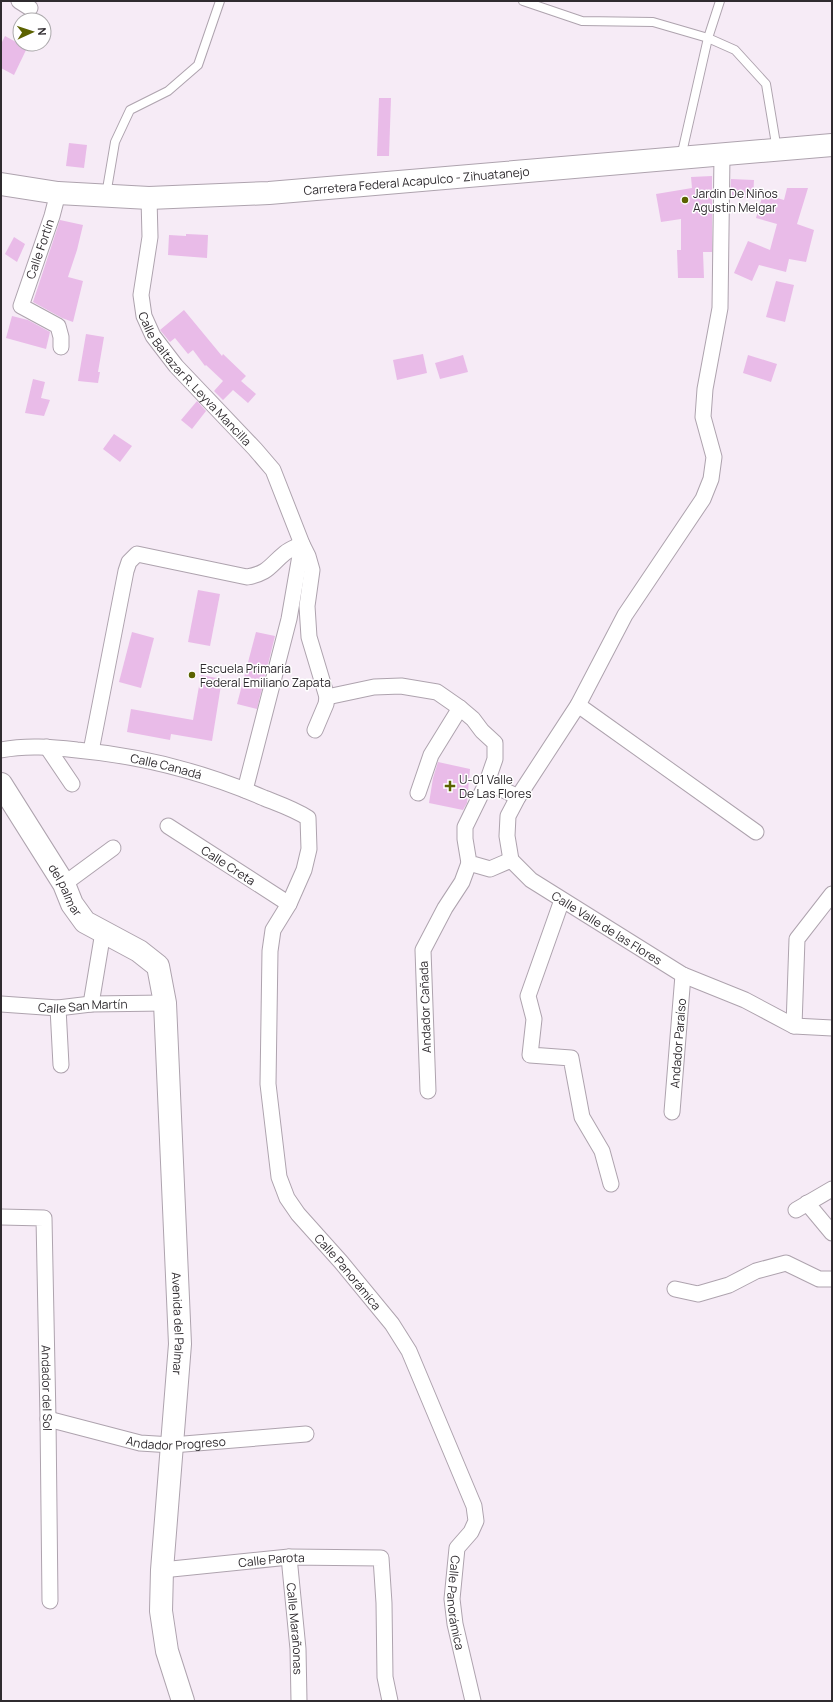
<svg xmlns="http://www.w3.org/2000/svg" width="833" height="1702" font-family="Manrope,sans-serif">
<style>
.building{fill:#e9bbe8}
.lines{fill:none;stroke-linecap:round;stroke-linejoin:round}
.lane-casing{stroke:#aea3ae;stroke-width:10}
.street-casing{stroke:#aea3ae;stroke-width:17}
.secondary-casing{stroke:#aea3ae;stroke-width:24}
.primary-casing{stroke:#aea3ae;stroke-width:24}
.lane{stroke:#fff;stroke-width:8}
.street{stroke:#fff;stroke-width:15}
.secondary{stroke:#fff;stroke-width:22}
.primary{stroke:#fff;stroke-width:22}
.poi-dot{fill:#5b6200;stroke:#fff;stroke-width:1.5}
.labels{text-anchor:middle;dominant-baseline:central;stroke-width:3;stroke-linejoin:round;paint-order:stroke}
.street-label{font-size:12px;fill:#2f2b2f;stroke:#fff}
.poi-label{font-size:12px;fill:#2f2b2f;stroke:#fff;text-anchor:start}
</style>
<rect width="100%" height="100%" fill="#f6ebf6"/>
<g class="building">
<polygon points="5,36 27,48 14,75 1,68 1,44"/>
<polygon points="379,98 391,98 389,156 377,156"/>
<polygon points="69,143 87,145 84,168 66,166"/>
<polygon points="712,176 712,252 703,252 704,278 678,278 677,250 681,250 681,219 661,222 656,194 692,188 691,177"/>
<polygon points="731,179 754,180 753,198 730,198"/>
<polygon points="787,188 808,188 797,224 814,230 806,262 789,259 786,272 759,265 752,281 734,273 748,241 770,250 777,224 756,218 763,194 784,200"/>
<polygon points="60,220 83,225 77,250 68,277 83,281 73,322 62,318 33,302"/>
<polygon points="186,234 208,235 207,258 168,255 169,235 186,236"/>
<polygon points="14,237 25,244 17,262 5,254"/>
<polygon points="776,281 794,285 785,322 766,317"/>
<polygon points="184,310 222,356 223,354 246,376 241,381 256,394 248,403 233,390 223,400 214,391 223,381 206,365 205,366 193,350 188,354 175,338 170,342 160,330"/>
<polygon points="12,316 28,320 50,332 46,349 6,338"/>
<polygon points="86,334 104,337 98,372 100,372 98,383 78,381"/>
<polygon points="423,354 427,373 397,380 393,360"/>
<polygon points="463,355 468,372 440,379 435,363"/>
<polygon points="748,355 777,364 771,382 743,373"/>
<polygon points="33,379 45,382 41,398 50,400 44,416 25,413"/>
<polygon points="197,401 206,411 192,429 181,420"/>
<polygon points="114,434 132,446 120,462 103,449"/>
<polygon points="198,590 220,594 210,646 188,642"/>
<polygon points="132,632 154,638 141,688 119,682"/>
<polygon points="256,632 275,636 257,709 237,704"/>
<polygon points="201,675 222,679 212,741 171,734 170,740 127,732 131,709 193,720"/>
<polygon points="438,762 470,769 467,803 463,810 429,803 433,778"/>
</g>
<g class="lines">
<g class="lane-casing">
<g id="lane">
<polyline points="523,1 582,21 653,22 708,38 735,50 766,84 777,150"/>
<polyline points="681,157 708,38 720,1"/>
<polyline points="106,195 115,142 130,110 168,91 198,65 220,1"/>
</g>
</g>
<g class="street-casing">
<g id="street">
<polyline points="19,1 30,8"/>
<polyline points="58,193 52,216 21,306 58,326 61,337 61,347"/>
<path id="s1" d="M149,198L150,237L141,295L144,316L153,336L176,366L255,449L273,470L302,544L289,619L245,790"/>
<polyline points="327,697 374,687 401,686 437,692 460,708 473,719 482,731 495,743 495,759 487,782 465,827 465,839 469,863 490,869 511,860"/>
<polyline points="578,705 756,832"/>
<polyline points="47,747 72,784"/>
<path id="s2" d="M1,750C26,745 51,747 77,750C142,756 204,772 264,798C279,804 294,809 308,818L309,849L304,870L289,904L273,930L270,951L268,1084L279,1177L287,1198L298,1214L341,1262L392,1324L409,1351L474,1506L476,1521L471,1532L457,1548L452,1599L455,1624L473,1701"/>
<path d="M91,751L126,571L129,562L137,554L247,577C269,573 269,566 285,553C290,549 296,547 302,544L308,556L312,570L307,606L309,637L327,697L326,704L315,730"/>
<polyline points="487,782 518,797"/>
<polyline points="418,793 431,755 460,708"/>
<path id="s3" d="M168,826L289,904"/>
<polyline points="511,860 507,836 508,816 518,797 578,705 625,615 703,499 711,479 714,457 703,417 705,389 720,308 722,155"/>
<path id="s4" d="M511,860L531,880L683,975L745,1000L794,1026L832,1028"/>
<polyline points="64,884 113,848"/>
<polyline points="562,900 528,996 534,1019 530,1055 571,1058 582,1117 602,1151 611,1184"/>
<path id="s5" d="M1,1004L58,1008L91,1004L165,1003"/>
<polyline points="91,1004 103,932"/>
<polyline points="58,1008 61,1065"/>
<polyline points="794,1026 797,939 832,894"/>
<polyline points="428,1091 423,950 445,908 462,882 469,863"/>
<path id="s6" d="M672,1112L683,975"/>
<polyline points="807,1203 832,1233"/>
<polyline points="796,1210 832,1189"/>
<path id="s7" d="M1,1217L44,1218L48,1419L50,1601"/>
<polyline points="675,1289 698,1294 729,1285 756,1271 786,1263 819,1279 832,1279"/>
<path id="s8" d="M48,1419L140,1443L172,1445L306,1434"/>
<path id="s9" d="M289,1557L298,1649L299,1701"/>
<path id="s10" d="M162,1570L289,1557L381,1558L384,1603L385,1677L390,1701"/>
</g>
</g>
<g class="secondary-casing">
<g id="secondary">
<path id="s11" d="M1,784L64,884L72,904L85,922L139,951L158,966L165,1003L180,1344L162,1570L161,1611L167,1651L183,1701"/>
</g>
</g>
<g class="primary-casing">
<g id="primary">
<path id="s12" d="M1,184L58,193L149,198L269,193L832,145"/>
</g>
</g>
<use href="#lane" class="lane"/>
<use href="#street" class="street"/>
<use href="#secondary" class="secondary"/>
<use href="#primary" class="primary"/>
</g>
<g class="poi-dot">
<circle cx="685" cy="200" r="4"/>
<circle cx="192" cy="675" r="4"/>
<path d="M448 780h4v4h4v4h-4v4h-4v-4h-4v-4h4z"/>
</g>
<g class="labels">
<g class="street-label">
<text stroke="none"><textPath href="#s12" startOffset="417">Carretera Federal Acapulco - Zihuatanejo</textPath></text>
<text transform="translate(40 249) rotate(-71)">Calle Fortín</text>
<text stroke="none"><textPath href="#s1" startOffset="200">Calle Baltazar R. Leyva Mancilla</textPath></text>
<text stroke="none"><textPath href="#s2" startOffset="167">Calle Canadá</textPath></text>
<text stroke="none"><textPath href="#s3" startOffset="72">Calle Creta</textPath></text>
<text stroke="none"><textPath href="#s11" startOffset="124">del palmar</textPath></text>
<text stroke="none"><textPath href="#s4" startOffset="118">Calle Valle de las Flores</textPath></text>
<text stroke="none"><textPath href="#s5" startOffset="82">Calle San Martín</textPath></text>
<text transform="translate(425 1007) rotate(-92)">Andador Cañada</text>
<text stroke="none"><textPath href="#s6" startOffset="69">Andador Paraíso</textPath></text>
<text stroke="none"><textPath href="#s2" startOffset="805">Calle Panorámica</textPath></text>
<text stroke="none"><textPath href="#s11" startOffset="606">Avenida del Palmar</textPath></text>
<text stroke="none"><textPath href="#s7" startOffset="213">Andador del Sol</textPath></text>
<text stroke="none"><textPath href="#s8" startOffset="131">Andador Progreso</textPath></text>
<text stroke="none"><textPath href="#s10" startOffset="110">Calle Parota</textPath></text>
<text stroke="none"><textPath href="#s2" startOffset="1177">Calle Panorámica</textPath></text>
<text stroke="none"><textPath href="#s9" startOffset="72">Calle Marañonas</textPath></text>
</g>
<g class="poi-label">
<text x="693" y="193">Jardin De Niños<tspan x="693" dy="14">Agustin Melgar</tspan></text>
<text x="200" y="668">Escuela Primaria<tspan x="200" dy="14">Federal Emiliano Zapata</tspan></text>
<text x="459" y="779">U-01 Valle<tspan x="459" dy="14">De Las Flores</tspan></text>
</g>
</g>
<rect width="833" height="1702" fill="none" stroke="#2f2b2f" stroke-width="4"/>
<g transform="translate(32 32) rotate(87)"><circle r="19" fill="#ffffff" stroke="#acaaac"/>
<path d="M0-3L7 15L0 10L-7 15Z" fill="#5b6200"/>
<text y="-6" font-size="11" font-weight="bold" text-anchor="middle" fill="#2f2b2f">N</text>
</g>
</svg>
